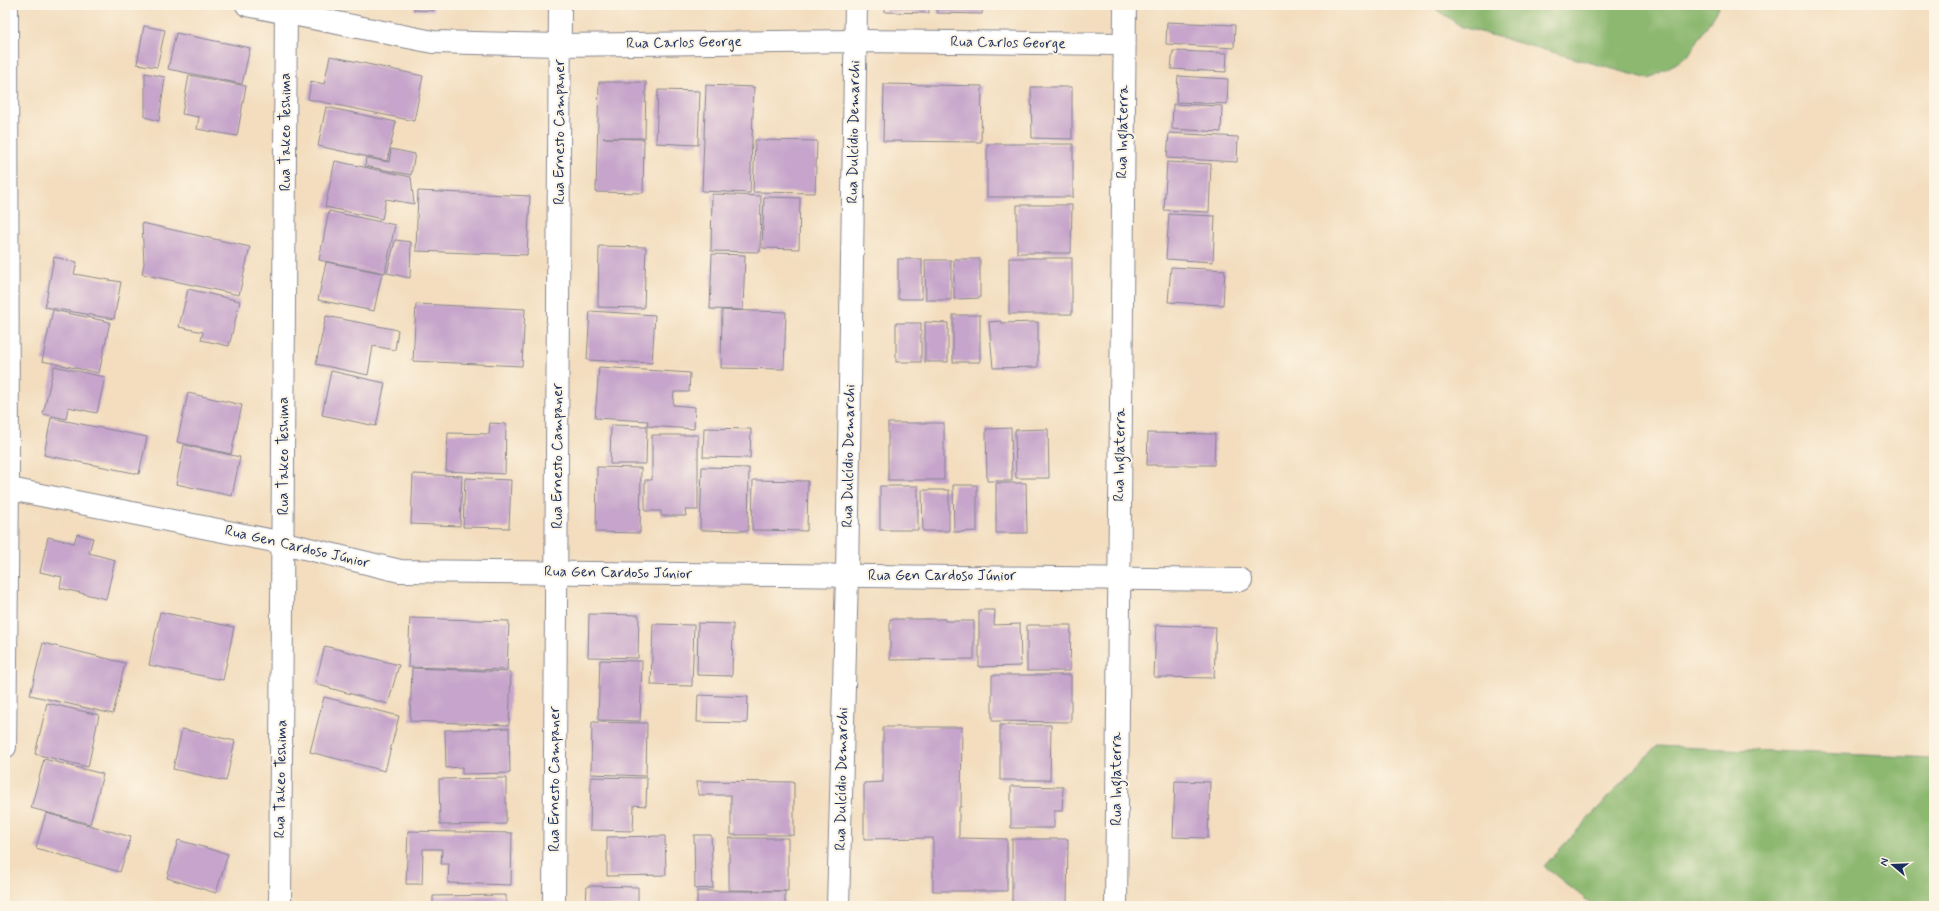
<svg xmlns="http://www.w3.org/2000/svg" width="1939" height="911" font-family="Mynerve,sans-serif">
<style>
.forest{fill:#8cb870;stroke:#547467}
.building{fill:#c6a4cb}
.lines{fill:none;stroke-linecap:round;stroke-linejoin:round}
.minor-casing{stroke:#87868e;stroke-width:24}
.minor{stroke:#fff;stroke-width:22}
.labels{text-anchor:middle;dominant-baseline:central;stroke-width:4;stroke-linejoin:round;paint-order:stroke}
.street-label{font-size:15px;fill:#1b2f5e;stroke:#fcf5e5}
</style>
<rect width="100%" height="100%" fill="#fcf5e5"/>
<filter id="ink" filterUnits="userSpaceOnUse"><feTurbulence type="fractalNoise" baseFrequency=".025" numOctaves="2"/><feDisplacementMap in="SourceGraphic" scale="8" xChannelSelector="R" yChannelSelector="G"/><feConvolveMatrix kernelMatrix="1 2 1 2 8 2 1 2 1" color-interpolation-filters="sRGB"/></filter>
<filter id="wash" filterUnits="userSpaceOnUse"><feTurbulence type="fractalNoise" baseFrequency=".012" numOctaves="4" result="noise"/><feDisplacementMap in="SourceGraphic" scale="16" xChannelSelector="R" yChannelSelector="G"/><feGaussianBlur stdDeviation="0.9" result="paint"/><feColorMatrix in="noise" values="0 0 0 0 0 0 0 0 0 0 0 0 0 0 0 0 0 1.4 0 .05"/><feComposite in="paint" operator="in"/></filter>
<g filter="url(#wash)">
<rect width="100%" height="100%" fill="#f3ddbe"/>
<g class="forest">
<polygon points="1430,5 1720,5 1688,56 1649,79 1462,27"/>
<polygon points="1656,746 1934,758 1934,906 1594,906 1544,866"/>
</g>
<g id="blocks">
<g class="building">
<polygon points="414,5 434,5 434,11 414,10"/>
<polygon points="885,5 929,5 929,13 885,12"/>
<polygon points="938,5 983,5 982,14 937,13"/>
<polygon points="1167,22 1235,25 1234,48 1166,44"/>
<polygon points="144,26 165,30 157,67 137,64"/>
<polygon points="176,33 250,48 242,84 168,69"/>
<polygon points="1173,51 1227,53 1226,72 1171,69"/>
<polygon points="330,56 423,76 414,121 308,99 311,81 324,84"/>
<polygon points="145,73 165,77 159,121 145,117"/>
<polygon points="189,75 246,86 237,136 197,129 199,117 182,114"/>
<polygon points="1178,76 1228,79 1227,104 1176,102"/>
<polygon points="599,82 646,82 645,138 603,138 644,139 643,193 596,192"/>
<polygon points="884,84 982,86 981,142 883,141"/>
<polygon points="706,85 754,87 750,193 702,191"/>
<polygon points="1031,87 1072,87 1072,139 1032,138"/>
<polygon points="658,90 700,91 698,145 656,143"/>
<polygon points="1173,104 1222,106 1221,132 1172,129"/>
<polygon points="326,107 396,122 387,161 318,146"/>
<polygon points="1169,133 1238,137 1237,162 1167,158"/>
<polygon points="755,140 817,141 815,193 753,192"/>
<rect x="987" y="144" width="86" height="53"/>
<polygon points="391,149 415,154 411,175 365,166 366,158 389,162"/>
<polygon points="335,161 411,177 414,204 386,199 382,219 325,207"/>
<polygon points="1167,162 1211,164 1209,212 1164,210"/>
<polygon points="418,191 530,196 527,255 416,251"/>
<polygon points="712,194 761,196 760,252 711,251"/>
<polygon points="764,197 800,198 799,249 762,248"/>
<polygon points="1017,205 1072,205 1071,253 1017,253"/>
<polygon points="329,211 395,225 385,273 319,260"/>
<polygon points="1169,214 1215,216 1213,262 1166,259"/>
<polygon points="142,223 250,247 239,295 142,274 144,264"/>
<polygon points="395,240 411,242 410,278 387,273"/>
<polygon points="599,246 646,247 644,308 598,307"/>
<polygon points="712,254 745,255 743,310 710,309"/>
<polygon points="54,257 77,262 74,274 121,282 114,319 45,307"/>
<rect x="1009" y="258" width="63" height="56"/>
<rect x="898" y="259" width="24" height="40"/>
<polygon points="954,259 980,259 980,298 954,299"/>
<polygon points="925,260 951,260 951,300 926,300"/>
<polygon points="326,262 382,273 374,311 318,300"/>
<polygon points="1171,267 1225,270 1223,305 1168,302"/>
<polygon points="188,289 240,301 229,346 201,340 203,332 179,327"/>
<polygon points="416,304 525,309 522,366 413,361"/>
<polygon points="53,310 110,322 99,373 42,361"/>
<polygon points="722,310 786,312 784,369 721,368"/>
<polygon points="590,311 655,315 652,363 587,360"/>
<rect x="953" y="315" width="27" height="47"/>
<polygon points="326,316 398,330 395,350 373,346 368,375 316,364"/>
<polygon points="1001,321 1001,323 1038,322 1038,367 993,368 989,322"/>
<polygon points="925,322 948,323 948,362 925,362"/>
<rect x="896" y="323" width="25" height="39"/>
<polygon points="54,366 105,377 97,413 68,407 66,419 43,414"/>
<polygon points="599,367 690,373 689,392 674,392 673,405 695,407 694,429 647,426 646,464 610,464 611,425 647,426 648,421 595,418"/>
<polygon points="331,371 385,383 376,426 322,415"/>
<polygon points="188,393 242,405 231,454 177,442"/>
<polygon points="51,418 147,437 139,474 44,455"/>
<polygon points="490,423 506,424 505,474 446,471 448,433 489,434"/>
<rect x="888" y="423" width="56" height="57"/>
<polygon points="704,428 751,429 750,458 703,457"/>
<polygon points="1011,428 1012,481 987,481 986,429"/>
<polygon points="1048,429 1049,478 1016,478 1015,430"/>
<polygon points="1148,433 1215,434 1214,465 1147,465"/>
<polygon points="652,435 698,435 698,510 685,510 686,516 661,516 661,511 645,511 645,480 652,480"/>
<polygon points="184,445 240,457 232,496 176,484"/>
<polygon points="597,467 641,468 640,533 596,532"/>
<polygon points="702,467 749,468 748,531 700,530"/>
<polygon points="413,474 462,476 460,526 411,524"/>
<polygon points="465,478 511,480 509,528 463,527"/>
<polygon points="753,480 808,481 807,531 752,530"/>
<polygon points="996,483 1026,483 1027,533 996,533"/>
<polygon points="953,485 977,485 977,531 954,532"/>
<rect x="880" y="486" width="38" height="44"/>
<polygon points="922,490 949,490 949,531 923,531"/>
<polygon points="77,534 93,538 89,553 115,560 106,599 60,588 62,577 40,572 48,537 74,543"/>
<polygon points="979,610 995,610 994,625 1020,624 1021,666 979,667"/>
<polygon points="160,612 234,627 223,680 149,665"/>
<polygon points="589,614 639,615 638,658 588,657"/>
<polygon points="410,618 509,621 507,670 408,667"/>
<polygon points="890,619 945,619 945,621 974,621 974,659 890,660"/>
<polygon points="698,623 733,624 732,676 697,675"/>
<polygon points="653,624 694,625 692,686 651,685"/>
<polygon points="1027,625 1071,625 1070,671 1027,671"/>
<polygon points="1156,625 1216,627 1214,678 1154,677"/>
<polygon points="43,643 125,663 113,714 30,695"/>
<polygon points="325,646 399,665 388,704 315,684"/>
<polygon points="600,660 642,661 640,721 598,720"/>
<polygon points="412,668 511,672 509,725 410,721"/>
<polygon points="992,675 1071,675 1071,722 992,721"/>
<polygon points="698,695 748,697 747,723 697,722"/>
<polygon points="324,697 399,716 385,771 310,752"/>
<polygon points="47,703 99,715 88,767 35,754"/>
<polygon points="592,722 647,723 646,776 591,774"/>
<polygon points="1000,725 1051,725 1050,780 1000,780"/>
<polygon points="883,727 962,727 961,807 959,807 959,838 1007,839 1007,891 933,891 933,838 864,839 864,783 883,782"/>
<polygon points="509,728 510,773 462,774 462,767 446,768 445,730"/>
<polygon points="182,729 235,741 226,781 173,769"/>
<polygon points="44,759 103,774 90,824 31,808"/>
<polygon points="591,777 647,778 646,806 634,805 633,831 590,830"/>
<polygon points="506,778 506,824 440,825 439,779"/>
<polygon points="697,781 794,782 794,835 731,835 731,795 698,795"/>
<polygon points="1175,781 1210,782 1208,838 1173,837"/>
<polygon points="1011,786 1063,787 1062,811 1054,811 1054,828 1011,828"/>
<polygon points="46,813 131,837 120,872 36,848"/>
<polygon points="408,831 512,833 511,885 448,883 449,864 441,864 442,849 423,849 422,884 406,884"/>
<polygon points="694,835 711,835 713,888 695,889"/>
<polygon points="665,836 666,875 607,876 607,837"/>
<polygon points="729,838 788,838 788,891 729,890"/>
<polygon points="1012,839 1068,839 1067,906 1012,906"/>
<polygon points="178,840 228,854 216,893 167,878"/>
<polygon points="587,886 638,887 638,906 586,906"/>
<rect x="697" y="891" width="88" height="15"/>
<polygon points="506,895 506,906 433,906 433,896"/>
</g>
</g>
</g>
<g filter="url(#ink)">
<use href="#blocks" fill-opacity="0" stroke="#87868e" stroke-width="1"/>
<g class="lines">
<g class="minor-casing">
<g id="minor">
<polyline points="247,5 433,42 560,45 856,41 1124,44"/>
<polyline points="5,488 284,543 400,571 1241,580"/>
<polyline points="5,747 8,488 7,5"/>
<polyline points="280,906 286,5"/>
<polyline points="554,906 560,5"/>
<polyline points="838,906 847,576 856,5"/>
<polyline points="1116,906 1125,5"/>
</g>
</g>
<use href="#minor" class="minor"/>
</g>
</g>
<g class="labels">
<g class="street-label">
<text transform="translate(684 43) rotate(-1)">Rua Carlos George</text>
<text transform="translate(1008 43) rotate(1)">Rua Carlos George</text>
<text transform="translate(286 132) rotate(-90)">Rua Takeo Teshima</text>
<text transform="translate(560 132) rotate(-90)">Rua Ernesto Campaner</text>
<text transform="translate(854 132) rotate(-89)">Rua Dulcídio Demarchi</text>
<text transform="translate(1123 132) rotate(-89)">Rua Inglaterra</text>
<text transform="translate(1120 455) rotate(-89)">Rua Inglaterra</text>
<text transform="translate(284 456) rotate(-90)">Rua Takeo Teshima</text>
<text transform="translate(558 456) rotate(-90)">Rua Ernesto Campaner</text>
<text transform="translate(849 456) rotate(-89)">Rua Dulcídio Demarchi</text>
<text transform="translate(297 547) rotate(13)">Rua Gen Cardoso Júnior</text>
<text transform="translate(618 573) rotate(1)">Rua Gen Cardoso Júnior</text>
<text x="942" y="576">Rua Gen Cardoso Júnior</text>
<text transform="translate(281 779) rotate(-89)">Rua Takeo Teshima</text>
<text transform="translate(555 779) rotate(-90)">Rua Ernesto Campaner</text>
<text transform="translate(842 779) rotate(-89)">Rua Dulcídio Demarchi</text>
<text transform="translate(1117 779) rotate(-90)">Rua Inglaterra</text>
</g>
</g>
<rect width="1939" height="911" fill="none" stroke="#fcf5e5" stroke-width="20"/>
<g transform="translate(1893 865) rotate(289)" stroke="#fcf5e5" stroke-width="3" paint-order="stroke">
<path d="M0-3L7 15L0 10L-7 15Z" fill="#1b2f5e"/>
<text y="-6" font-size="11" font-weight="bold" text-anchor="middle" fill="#1b2f5e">N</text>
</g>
</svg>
